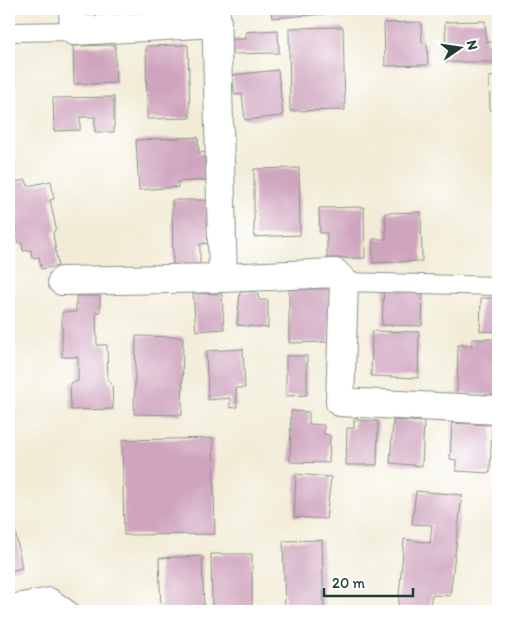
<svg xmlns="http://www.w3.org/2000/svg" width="507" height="620" font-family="Itim,sans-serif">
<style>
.building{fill:#cfa4be}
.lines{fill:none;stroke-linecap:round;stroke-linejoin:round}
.lane-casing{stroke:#889486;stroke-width:20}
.street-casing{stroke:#889486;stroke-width:30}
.lane{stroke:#fff;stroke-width:18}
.street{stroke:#fff;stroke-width:28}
</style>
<rect width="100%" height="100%" fill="#fff"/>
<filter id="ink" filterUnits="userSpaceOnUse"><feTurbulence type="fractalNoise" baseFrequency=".02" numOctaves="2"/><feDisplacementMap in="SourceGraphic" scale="10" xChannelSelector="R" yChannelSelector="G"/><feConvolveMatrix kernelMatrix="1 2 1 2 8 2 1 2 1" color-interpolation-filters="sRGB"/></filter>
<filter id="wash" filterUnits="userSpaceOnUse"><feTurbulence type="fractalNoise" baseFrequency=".0096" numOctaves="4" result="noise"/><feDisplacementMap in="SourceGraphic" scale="20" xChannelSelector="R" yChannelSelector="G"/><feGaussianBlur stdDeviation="1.12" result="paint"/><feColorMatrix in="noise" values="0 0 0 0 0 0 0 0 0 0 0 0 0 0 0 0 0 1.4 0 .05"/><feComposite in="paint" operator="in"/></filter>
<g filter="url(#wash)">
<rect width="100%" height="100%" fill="#f2ecd7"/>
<g id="blocks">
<g class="building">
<polygon points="271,9 325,9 325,14 272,18"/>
<polygon points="352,9 384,9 384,10 352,13"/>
<polygon points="485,21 486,42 494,42 494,62 446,62 445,22"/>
<polygon points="421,22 422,43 427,44 428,65 385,66 384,23"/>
<polygon points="343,27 345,110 290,111 289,28"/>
<polygon points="278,30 279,53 231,54 230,39 246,39 246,32"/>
<polygon points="115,45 116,83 74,84 73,46"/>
<polygon points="188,45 190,118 147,119 146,46"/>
<polygon points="278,70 283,116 245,120 242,94 235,95 232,75"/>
<polygon points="498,76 498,110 490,110 489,77"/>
<polygon points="114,97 114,132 95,132 95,117 80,117 80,130 54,131 53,98"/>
<polygon points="9,101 14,127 9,128"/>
<polygon points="198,137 199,153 207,152 209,180 177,182 178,187 139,190 136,140"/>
<polygon points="299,168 300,235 254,237 254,169"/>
<polygon points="26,180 28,186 51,181 54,199 50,200 56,228 53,233 58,266 41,269 39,257 32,258 31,250 23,251 22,243 18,243 15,226 9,229 9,183"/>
<polygon points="172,200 208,200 209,243 200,244 200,264 173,265"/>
<polygon points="364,207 365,258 327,258 327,233 320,233 319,208"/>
<polygon points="421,212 422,261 373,263 373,239 386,239 385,213"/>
<polygon points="384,287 423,288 422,326 382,325"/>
<polygon points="289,289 330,289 329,342 289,343"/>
<polygon points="257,291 259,300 268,300 268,328 237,325 240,292"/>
<polygon points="193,293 222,294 224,329 196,331"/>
<polygon points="76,296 100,296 100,312 96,312 97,345 107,345 108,381 112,385 113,409 71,410 70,383 78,381 78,357 62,357 62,312 76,312"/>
<polygon points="481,298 498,298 498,332 480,331"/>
<polygon points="372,331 419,332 418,378 371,376"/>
<polygon points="136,336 183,337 182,415 134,414"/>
<polygon points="472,339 498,339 498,395 457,394 458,345 472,345"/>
<polygon points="243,349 245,388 236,388 237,407 230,408 230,398 208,400 206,351"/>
<polygon points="286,356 307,356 307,395 286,396"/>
<polygon points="291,411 309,412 309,424 324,425 324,434 330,435 329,463 290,462"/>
<polygon points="354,420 378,421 377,465 346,465 347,428 354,428"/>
<polygon points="393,420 424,422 422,466 390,463"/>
<polygon points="452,423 492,425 490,473 456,471 456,460 450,459"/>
<polygon points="213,438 215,534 124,535 122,440"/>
<polygon points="296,474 331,477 326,519 294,517"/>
<polygon points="416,491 462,495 450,596 432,595 429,608 398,608 404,539 430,543 432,525 412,524"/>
<polygon points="11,508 22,568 9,571 9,509"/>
<polygon points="322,540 324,611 285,611 283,541"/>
<polygon points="211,554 252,554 252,611 212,611"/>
<polygon points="202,556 204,611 161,611 159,558"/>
<polygon points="497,557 498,557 498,611 495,611"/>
</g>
</g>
</g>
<g filter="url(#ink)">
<use href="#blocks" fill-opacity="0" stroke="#889486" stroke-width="1"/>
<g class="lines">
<g class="lane-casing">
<g id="lane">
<polyline points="12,32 74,31"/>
<polyline points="344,282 498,286"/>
<polyline points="9,604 50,597 70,611"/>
</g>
</g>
<g class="street-casing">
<g id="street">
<polyline points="73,9 74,31 217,23"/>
<polyline points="216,9 223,278 335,273 344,282 340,402 498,410"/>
<polyline points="62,281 223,278"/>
</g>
</g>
<use href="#lane" class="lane"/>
<use href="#street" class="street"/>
</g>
</g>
<rect width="507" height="620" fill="none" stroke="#fff" stroke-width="30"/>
<g transform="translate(460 48) rotate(77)" stroke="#ffffff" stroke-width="4" paint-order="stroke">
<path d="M0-4L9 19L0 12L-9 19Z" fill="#1f3d34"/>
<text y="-8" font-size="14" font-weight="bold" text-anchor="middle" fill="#1f3d34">N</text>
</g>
<path d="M324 588v8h89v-8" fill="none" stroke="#1f3d34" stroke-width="2.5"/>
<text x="332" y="588" font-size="15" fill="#1f3d34" stroke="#ffffff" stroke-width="4" paint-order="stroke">20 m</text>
</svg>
